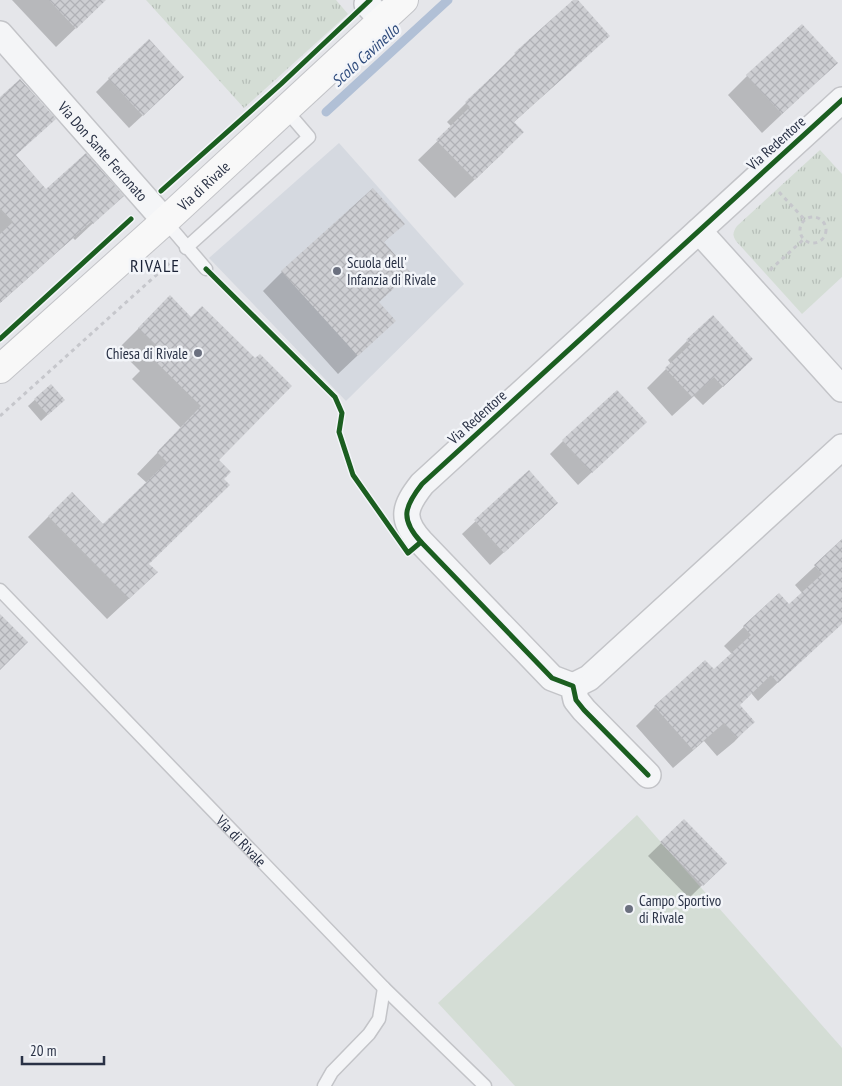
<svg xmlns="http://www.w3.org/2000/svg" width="842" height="1086" font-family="'PT Sans Narrow',sans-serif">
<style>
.built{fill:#d5d9e0}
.grass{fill:url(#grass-tufts)}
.pitch{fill:#d4ddd5}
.shadow{fill:#0003}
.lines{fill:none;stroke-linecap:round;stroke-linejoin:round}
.stream{stroke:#b1c0d6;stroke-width:9}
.building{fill:url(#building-cross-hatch)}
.lane-casing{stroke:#c3c4c8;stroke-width:15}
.street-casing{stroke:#c3c4c8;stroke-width:28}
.secondary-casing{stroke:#c3c4c8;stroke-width:30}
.path{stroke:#c6c7cc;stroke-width:3;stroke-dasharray:4 4;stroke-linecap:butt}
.lane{stroke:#f4f5f7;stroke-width:12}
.street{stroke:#f4f5f7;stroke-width:25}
.secondary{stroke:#f8f8f8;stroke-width:28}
.cycleway-casing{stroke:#f3f5f9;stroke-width:8}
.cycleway{stroke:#1b5e20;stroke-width:5}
.poi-dot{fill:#6b707f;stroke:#f3f5f9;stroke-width:2}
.labels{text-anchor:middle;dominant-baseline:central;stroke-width:5;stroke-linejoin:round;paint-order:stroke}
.street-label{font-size:15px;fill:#293145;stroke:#f3f5f9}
.poi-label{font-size:15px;fill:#293145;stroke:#f3f5f9;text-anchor:start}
.water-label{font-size:16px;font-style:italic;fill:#2f4c7d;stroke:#f3f5f9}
.quarter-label{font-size:18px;letter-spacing:1px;fill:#1b2236;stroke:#f3f5f9}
</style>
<defs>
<pattern id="grass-tufts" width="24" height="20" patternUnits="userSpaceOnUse" patternTransform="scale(1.25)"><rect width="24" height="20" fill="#d4ddd5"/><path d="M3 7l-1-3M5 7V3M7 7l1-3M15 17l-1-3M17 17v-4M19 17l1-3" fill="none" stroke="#b6beb8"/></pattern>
<pattern id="building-cross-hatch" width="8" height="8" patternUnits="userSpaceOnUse" patternTransform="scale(1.25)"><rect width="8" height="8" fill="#cdced2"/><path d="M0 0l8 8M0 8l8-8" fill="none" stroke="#b0b1b6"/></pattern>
</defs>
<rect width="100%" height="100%" fill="#e5e6ea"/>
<polygon class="built" points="339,143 464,284 346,401 209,258"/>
<g class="grass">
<polygon points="146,0 336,0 348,14 244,108"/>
<path d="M820,150L842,174V277L802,314L736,241C732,235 733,232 737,226Z"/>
</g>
<polygon class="pitch" points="637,815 842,1048 842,1086 515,1086 438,1003"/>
<g class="shadow">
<polygon points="12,0 105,0 56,47"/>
<polygon points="575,0 577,0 608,36 513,123 504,152 455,198 418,160 452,127 447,122 515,54"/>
<polygon points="836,63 762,133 728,95 747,76"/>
<polygon points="109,79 170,90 129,128 96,92"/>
<polygon points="0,98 15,156 46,191 122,196 75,240 73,238 0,303"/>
<polygon points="403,223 383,243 378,303 394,321 338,374 263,291 282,272"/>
<polygon points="170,297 217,460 148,564 135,593 107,619 28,537 72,493 103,525 147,483 137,474 181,428 132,379 140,371 118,349"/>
<polygon points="687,341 732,378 703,405 694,396 672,416 647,388 671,364 668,360"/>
<polygon points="51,385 57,406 41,421 28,406"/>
<polygon points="632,435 578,485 550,454 563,441"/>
<polygon points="528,472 544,516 490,565 462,534"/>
<polygon points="842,541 842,612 812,651 758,701 751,693 738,706 753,722 734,742 717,756 704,741 673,768 636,726 655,707 714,671 732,654 724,646 778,594 789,605 802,593 795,585"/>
<polygon points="684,821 725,863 689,898 648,856"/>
</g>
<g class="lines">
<polyline class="stream" points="326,112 448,0"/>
</g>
<g class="building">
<polygon points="49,0 106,0 76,29"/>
<polygon points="573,0 578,0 610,36 514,122 524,132 475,180 436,140 470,107 465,102 516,54 514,53"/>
<polygon points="802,24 838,63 782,114 746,75"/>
<polygon points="149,39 184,77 143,116 108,78"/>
<polygon points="20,79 56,119 16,155 46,189 86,153 124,196 93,224 91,222 0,303 0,234 13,222 0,208 0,97"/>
<polygon points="373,188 405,224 384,242 411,273 379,302 396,321 358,356 281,271"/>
<polygon points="170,295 191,317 202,306 255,358 260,354 292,386 219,460 231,472 224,479 230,485 149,564 158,572 129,599 48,516 72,492 103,524 167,462 157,452 201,406 152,358 160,349 138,328"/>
<polygon points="713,315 753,359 723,387 714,377 692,397 665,368 691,344 686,340"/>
<polygon points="51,384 65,400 48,415 34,399"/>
<polygon points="617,390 647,422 592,473 562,440"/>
<polygon points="529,470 558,503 504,553 474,520"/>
<polygon points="842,539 842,624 778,683 771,675 740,705 755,722 737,738 724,723 693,750 654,706 705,660 714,669 751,635 743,626 779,593 789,604 822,574 814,565"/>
<polygon points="0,614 28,642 0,670"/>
<polygon points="684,819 727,863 703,886 660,842"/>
</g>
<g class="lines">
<g class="lane-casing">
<g id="lane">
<polyline points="165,221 206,269"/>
<polyline points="186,248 309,137 285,109"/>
<path id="s1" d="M0,590L384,988L485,1086"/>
<polyline points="324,1086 332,1072 369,1034 379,1019 384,988"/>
</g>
</g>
<g class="street-casing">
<g id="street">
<polyline points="367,4 382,20"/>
<path id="s2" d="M0,34L165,221"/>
<polyline points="699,231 842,389"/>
<polyline points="573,686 589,678 842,447"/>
<path d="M648,775L584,710L576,700L573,686L552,678L421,542C400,519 404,507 422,484L842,100"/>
</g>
</g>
<g class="secondary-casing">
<g id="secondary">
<path id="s3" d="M0,369L165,221L404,0"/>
</g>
</g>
<g class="path">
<polyline points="779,192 806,221"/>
<circle cx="813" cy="230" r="13"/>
<polyline points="770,270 804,239"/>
<polyline points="0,416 173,260"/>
</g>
<use href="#lane" class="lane"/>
<use href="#street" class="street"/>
<use href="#secondary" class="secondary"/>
<g class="cycleway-casing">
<g id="cycleway">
<polyline points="161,191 281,84 370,0"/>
<polyline points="206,269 335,397 342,413 339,432 353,475 408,553 421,542"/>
<polyline points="0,339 131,219"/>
<path d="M648,775L584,710L576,700L573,686L552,678L421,542C400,519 404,507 422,484L842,100"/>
</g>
</g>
<use href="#cycleway" class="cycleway"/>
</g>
<g class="poi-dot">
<circle cx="337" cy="271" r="5"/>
<circle cx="198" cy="353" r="5"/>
<circle cx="629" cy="909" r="5"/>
</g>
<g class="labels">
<g class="street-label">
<text transform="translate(776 143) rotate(-42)">Via Redentore</text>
<text stroke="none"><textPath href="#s2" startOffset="156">Via Don Sante Ferronato</textPath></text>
<text stroke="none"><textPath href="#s3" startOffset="274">Via di Rivale</textPath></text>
<text transform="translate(477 417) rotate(-42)">Via Redentore</text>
<text stroke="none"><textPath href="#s1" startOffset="348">Via di Rivale</textPath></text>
</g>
<g class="poi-label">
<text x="347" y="262">Scuola dell'<tspan x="347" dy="17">Infanzia di Rivale</tspan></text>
<text x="188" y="353" text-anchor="end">Chiesa di Rivale</text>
<text x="639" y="900">Campo Sportivo<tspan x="639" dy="17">di Rivale</tspan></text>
</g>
<g class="water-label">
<text transform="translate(365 55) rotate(-42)">Scolo Cavinello</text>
</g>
<g class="quarter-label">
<text x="155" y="265">RIVALE</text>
</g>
</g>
<path d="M22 1056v8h82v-8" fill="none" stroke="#293145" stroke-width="2.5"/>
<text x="30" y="1056" font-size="15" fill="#293145" stroke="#f3f5f9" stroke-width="4" paint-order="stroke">20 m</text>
</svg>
